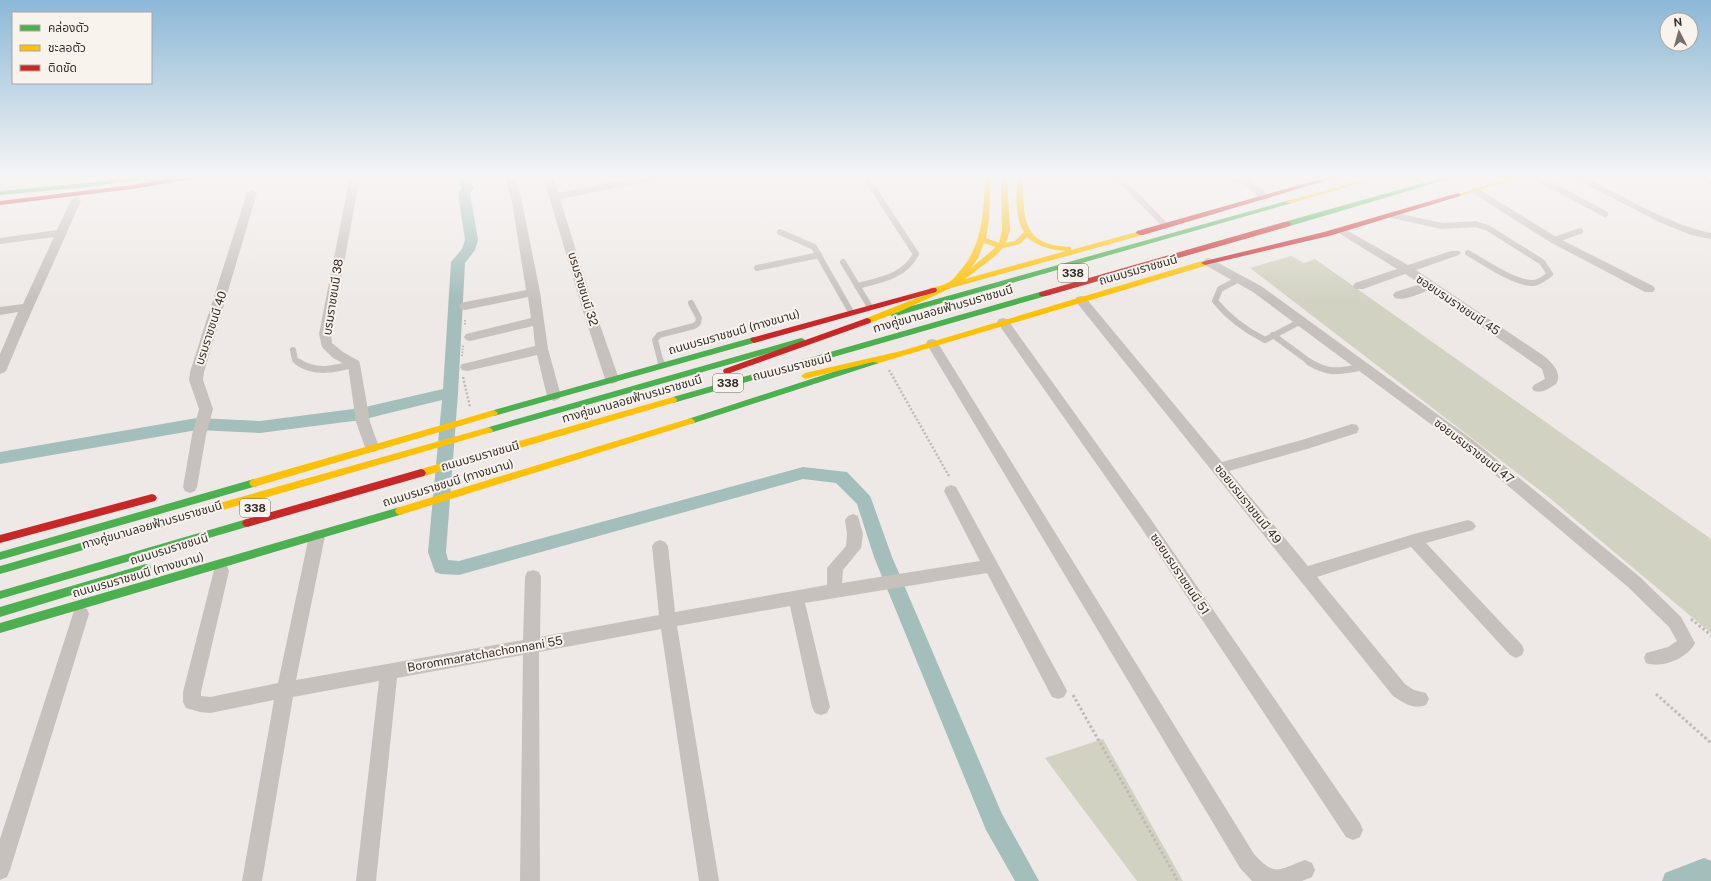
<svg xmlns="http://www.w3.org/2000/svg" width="1711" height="881" font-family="'Public Sans','Noto Sans Thai',sans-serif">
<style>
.green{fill:#d1d2c1}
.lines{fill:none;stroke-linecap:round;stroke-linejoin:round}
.canal{fill:#a3bebb;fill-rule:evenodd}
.path-far2{stroke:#c0bab7;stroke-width:2;stroke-dasharray:1.5 1.5;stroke-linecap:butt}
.path-far1{stroke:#c0bab7;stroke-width:2.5;stroke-dasharray:2 2;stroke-linecap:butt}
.path{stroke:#c0bab7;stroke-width:3;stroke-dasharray:2.5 2.5;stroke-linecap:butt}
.lane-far1{stroke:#c7c1be;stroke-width:6}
.lane{stroke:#c7c1be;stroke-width:7}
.street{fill:#c7c1be;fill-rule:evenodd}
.fast{fill:#4caf50;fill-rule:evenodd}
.slow{fill:#ffc107;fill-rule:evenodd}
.jam{fill:#c62828;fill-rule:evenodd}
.labels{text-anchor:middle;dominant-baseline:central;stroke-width:4;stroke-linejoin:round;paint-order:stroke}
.shield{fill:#f9f3ee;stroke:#726966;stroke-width:1}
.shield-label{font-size:11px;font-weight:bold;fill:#382e2c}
.street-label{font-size:12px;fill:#382e2c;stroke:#f9f3ee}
</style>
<rect width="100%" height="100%" fill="#eee9e6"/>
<g class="green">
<polygon points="1291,256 1304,263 1315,259 1711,539 1711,633 1546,495 1250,268"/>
<polygon points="1103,739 1183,881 1137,881 1045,758"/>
</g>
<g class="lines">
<g class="canal">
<polygon points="456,176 468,176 474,188 470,193 478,240 475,250 465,263 458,393 446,552 448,560 459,561 803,467 847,472 870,496 872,501 892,557 1002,814 1039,881 1015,881 986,830 874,557 857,504 836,483 803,479 459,575 441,574 435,572 428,552 442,400 361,420 260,433 197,430 0,464 0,452 197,418 260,421 361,408 443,389 451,262 462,249 465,240 458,193 462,188"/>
<polygon points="1704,858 1711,861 1711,881 1662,881 1665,873"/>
</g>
<g class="path-far2">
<polyline points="465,320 465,326"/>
<polyline points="462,356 463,345"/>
</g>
<g class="path-far1">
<polyline points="889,370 950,478"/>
<polyline points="463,377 470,407"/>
</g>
<g class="path">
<polyline points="1691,619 1711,635"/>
<polyline points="1656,694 1711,743"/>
<polyline points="1073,695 1178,881"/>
</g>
<g class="lane-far1">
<polyline points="1117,176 1166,226"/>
<polyline points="1534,176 1605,214"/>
<path d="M1392,215L1442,226L1476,224L1488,228L1542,262L1550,274C1545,278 1540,282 1534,283C1515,284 1484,262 1468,253"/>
<polyline points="780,232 814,247 851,312"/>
<polyline points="1554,240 1580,231"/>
<polyline points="843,262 870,307"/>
<polyline points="757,268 819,255"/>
<path d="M1239,279L1220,289L1215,301C1229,318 1245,330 1265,340L1301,321"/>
<path d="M857,286C880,280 904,277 916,254L865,176"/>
<polyline points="1273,335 1311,363"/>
<polyline points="293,350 295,360 300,363"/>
<polyline points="661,363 655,340 659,335 694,326 698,323 699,318 691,303"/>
</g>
<g class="lane">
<path d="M298,362C316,374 335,369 354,364"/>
<polyline points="661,362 662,365"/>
<path d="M1309,362C1331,375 1340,371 1363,367"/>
</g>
<g class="street">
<polygon points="350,176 360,176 331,334 332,343 343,352 359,361 360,364 370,422 379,447 377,451 372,452 367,451 365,447 356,422 348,366 333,358 322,347 319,334"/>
<polygon points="504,176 514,176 522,202 540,292 548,349 561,396 559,399 554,401 549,399 547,396 537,355 467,371 462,370 460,367 462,364 467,363 535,346 533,326 470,341 466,340 464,337 466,334 470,333 531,318 528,297 465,310 461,309 459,306 461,303 465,302 526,290 512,202"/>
<polygon points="543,176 553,176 558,193 643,176 665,176 660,179 560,199 594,308 619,379 617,382 612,384 607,382 605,379 582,308"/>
<path d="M1223,176C1244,176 1257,180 1270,198L1265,201L1261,200L1247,186L1224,178Z"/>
<path d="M1570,176H1584C1621,195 1670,225 1711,233V239L1691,235L1661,223Z"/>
<polygon points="1693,176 1707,176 1711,178 1711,185"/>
<polygon points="1475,187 1558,238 1653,286 1655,289 1653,292 1645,292 1550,242 1471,192 1470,190"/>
<polygon points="252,190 257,193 204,372 203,380 213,409 206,435 197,487 195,491 190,493 185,491 183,487 192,435 199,409 189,380 190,372 247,193"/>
<path d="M76,197L81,200C57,257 30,312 7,369L5,372L0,374V354L18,312L0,315V307L23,304L54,237L0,244V238L57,230L71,200Z"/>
<path d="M1341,227L1408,265L1451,251H1459L1461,253L1459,255L1416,270L1544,356C1552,363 1563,373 1556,384C1549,388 1543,394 1534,391L1532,388L1534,385L1545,379L1542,369L1429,290C1419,294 1405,301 1395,298L1393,295L1395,292L1421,284L1405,274L1363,289H1355L1353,286L1355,283L1397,269L1337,232L1335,230Z"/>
<path d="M1209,258L1261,286L1473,440L1640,577L1681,617L1695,643C1688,658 1662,669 1646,663L1644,658L1646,653L1668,647L1677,641L1669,627L1628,587L1463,448L1253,292L1205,265L1203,262L1205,259Z"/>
<path d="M1081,296L1085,297L1222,462L1305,439L1352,424L1357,425L1359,429L1357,433L1307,449L1229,471L1308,566L1414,534L1468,520L1473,522L1476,526L1473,530L1426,543L1522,645L1524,650L1522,655L1516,658L1510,655L1411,547L1317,577L1405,684L1414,690L1426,693L1429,699L1426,705C1413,710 1404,703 1393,696L1077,303L1075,300L1077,297Z"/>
<polygon points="1003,318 1007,319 1150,518 1360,823 1363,830 1360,837 1353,840 1346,837 1140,526 999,325 997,322 999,319"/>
<path d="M932,339L936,340L1254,854C1275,877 1278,870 1305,860L1312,863L1315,870L1312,877L1302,881H1252L1240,868L926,343L928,340Z"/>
<polygon points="951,485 956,487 1064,685 1067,691 1064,697 1058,699 1052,697 987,573 805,603 830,707 827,713 821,715 815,713 812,707 790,606 677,626 719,881 699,881 661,629 539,652 540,881 520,881 523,655 397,678 376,881 356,881 379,681 293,697 262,881 242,881 274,700 210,713 200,712 186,708 183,702 183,692 215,566 221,564 227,566 229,571 201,692 201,696 210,697 278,683 309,536 312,532 317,530 322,532 325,536 296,680 523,640 525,577 527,572 533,570 539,572 541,577 540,637 659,615 652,546 655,542 660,540 665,542 668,546 675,612 827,585 827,568 846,546 847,534 845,520 848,516 853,514 858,516 863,534 861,548 843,570 842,583 980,561 944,491 946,487"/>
<polygon points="81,607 87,609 89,614 10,870 7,877 0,880 0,839 73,614 75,609"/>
</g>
<g class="fast">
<polygon points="135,176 154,176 151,178 87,187 0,195 0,191 87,183"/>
<polygon points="1448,176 1459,176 1290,226 1284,226 1283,224 1284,222"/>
<polygon points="1290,200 1292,201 1292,203 896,316 893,317 889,314 890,312"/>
<polygon points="1040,292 1046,292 1047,294 1046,296 673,403 669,400 673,397"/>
<polygon points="754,337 757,338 758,340 757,342 494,416 490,413 494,410"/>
<polygon points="801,338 804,339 805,341 804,343 489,433 485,430 489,427"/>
<polygon points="876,358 880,361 879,363 691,424 687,421 688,419"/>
<polygon points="254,479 257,480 259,483 257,486 0,560 0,552"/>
<polygon points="400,507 403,508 405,511 403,514 0,633 0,623"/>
<polygon points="188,512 191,513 193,516 191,519 0,574 0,566"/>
<polygon points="247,519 250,520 252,523 250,526 0,599 0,591"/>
<polygon points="146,564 150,565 151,568 150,571 0,617 0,607"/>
</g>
<g class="slow">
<path d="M985,176H991L989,220L986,238L999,243L1002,230L1001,176H1007L1010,230L1006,243L1015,241L1024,232C1014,217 1017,194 1017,176H1023C1024,199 1019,233 1046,243C1054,246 1062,246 1071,247V250L1140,231L1144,233L1143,235L951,288L901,311L870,323H864L863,321L864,319L927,294L931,292L929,290L930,288C935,287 941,286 945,284C951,282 955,277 959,272C983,246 984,210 985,176ZM1027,237C1038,247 1052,250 1066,251L965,279L994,257L1003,248L1020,244ZM984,243L996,247L971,268L978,258Z"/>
<polygon points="1375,176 1386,176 1292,203 1288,203 1287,202 1288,201"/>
<polygon points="1515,176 1526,176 1460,196 1458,197 1455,195"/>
<polygon points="1202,261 1205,261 1209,263 1208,265 879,363 873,362 805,379 801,376 805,373 901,351"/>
<polygon points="673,397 676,398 677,400 676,402 421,477 418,476 416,473 418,470 421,469"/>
<polygon points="494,410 498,413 497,415 254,487 251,486 249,483 251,480 254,479"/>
<polygon points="691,418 695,421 694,423 400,515 397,514 395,511 397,508 400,507"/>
<polygon points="489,427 493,430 492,432 188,520 185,519 183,516 185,513 188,512"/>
</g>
<g class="jam">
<polygon points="186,176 203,176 200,178 132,189 0,205 0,201 132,185"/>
<polygon points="1331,176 1342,176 1143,235 1140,235 1136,233 1137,231"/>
<polygon points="1458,193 1461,195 1460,196 1329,236 1205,265 1201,263 1205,261 1324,232"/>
<polygon points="1284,222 1290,222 1291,224 1290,226 1046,296 1040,296 1039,294 1040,292"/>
<polygon points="933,288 936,288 937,290 936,292 754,343 750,340 751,338"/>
<polygon points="867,318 870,319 871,321 870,323 730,373 724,373 723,371 724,369"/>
<polygon points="421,469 424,470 426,473 424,476 247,527 244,526 242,523 244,520 247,519"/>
<polygon points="152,494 155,495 157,498 155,501 0,543 0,535"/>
</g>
</g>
<linearGradient id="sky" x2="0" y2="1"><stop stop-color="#8cb8d6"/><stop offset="0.59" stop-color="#f7f5f4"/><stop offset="1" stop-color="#f7f5f4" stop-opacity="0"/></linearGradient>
<rect width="1711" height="300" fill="url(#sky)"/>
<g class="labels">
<g class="shield">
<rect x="1058" y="264" width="30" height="18" rx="3"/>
<rect x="713" y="374" width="30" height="18" rx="3"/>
<rect x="240" y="499" width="30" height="18" rx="3"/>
</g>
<g class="shield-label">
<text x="1073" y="273">338</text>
<text x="728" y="383">338</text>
<text x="255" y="508">338</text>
</g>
<g class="street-label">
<text transform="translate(1138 270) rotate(-16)">ถนนบรมราชชนนี</text>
<text transform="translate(583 289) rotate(73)">บรมราชชนนี 32</text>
<text transform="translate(333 297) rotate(-81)">บรมราชชนนี 38</text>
<text transform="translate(1458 305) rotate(34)">ซอยบรมราชชนนี 45</text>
<text transform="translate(943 309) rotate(-16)">ทางคู่ขนานลอยฟ้าบรมราชชนนี</text>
<text transform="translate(211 328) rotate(-72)">บรมราชชนนี 40</text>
<text transform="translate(734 332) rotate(-16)">ถนนบรมราชชนนี (ทางขนาน)</text>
<text transform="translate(792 367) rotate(-14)">ถนนบรมราชชนนี</text>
<text transform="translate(632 399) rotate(-16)">ทางคู่ขนานลอยฟ้าบรมราชชนนี</text>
<text transform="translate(1474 451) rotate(38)">ซอยบรมราชชนนี 47</text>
<text transform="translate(480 456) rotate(-16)">ถนนบรมราชชนนี</text>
<text transform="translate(448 483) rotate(-17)">ถนนบรมราชชนนี (ทางขนาน)</text>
<text transform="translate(1248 504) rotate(51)">ซอยบรมราชชนนี 49</text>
<text transform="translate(152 525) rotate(-16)">ทางคู่ขนานลอยฟ้าบรมราชชนนี</text>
<text transform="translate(169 549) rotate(-17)">ถนนบรมราชชนนี</text>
<text transform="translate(1180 574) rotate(56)">ซอยบรมราชชนนี 51</text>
<text transform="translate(138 575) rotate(-16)">ถนนบรมราชชนนี (ทางขนาน)</text>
<text transform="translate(485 654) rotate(-10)">Borommaratchachonnani 55</text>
</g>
</g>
<rect x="12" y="12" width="140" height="72" fill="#f9f3ee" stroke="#aca4a0"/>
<rect x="20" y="25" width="20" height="6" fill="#4caf50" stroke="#aca4a0"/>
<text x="48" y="32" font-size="12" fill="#382e2c">คล่องตัว</text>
<rect x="20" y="45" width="20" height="6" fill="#ffc107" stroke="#aca4a0"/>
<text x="48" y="52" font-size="12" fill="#382e2c">ชะลอตัว</text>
<rect x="20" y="65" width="20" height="6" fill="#c62828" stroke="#aca4a0"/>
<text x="48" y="72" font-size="12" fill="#382e2c">ติดขัด</text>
<g transform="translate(1679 32) rotate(354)"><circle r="19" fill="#f9f3ee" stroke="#aca4a0"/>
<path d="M0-3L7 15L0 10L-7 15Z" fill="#786f6d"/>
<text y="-6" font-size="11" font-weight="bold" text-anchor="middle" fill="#382e2c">N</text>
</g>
</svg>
